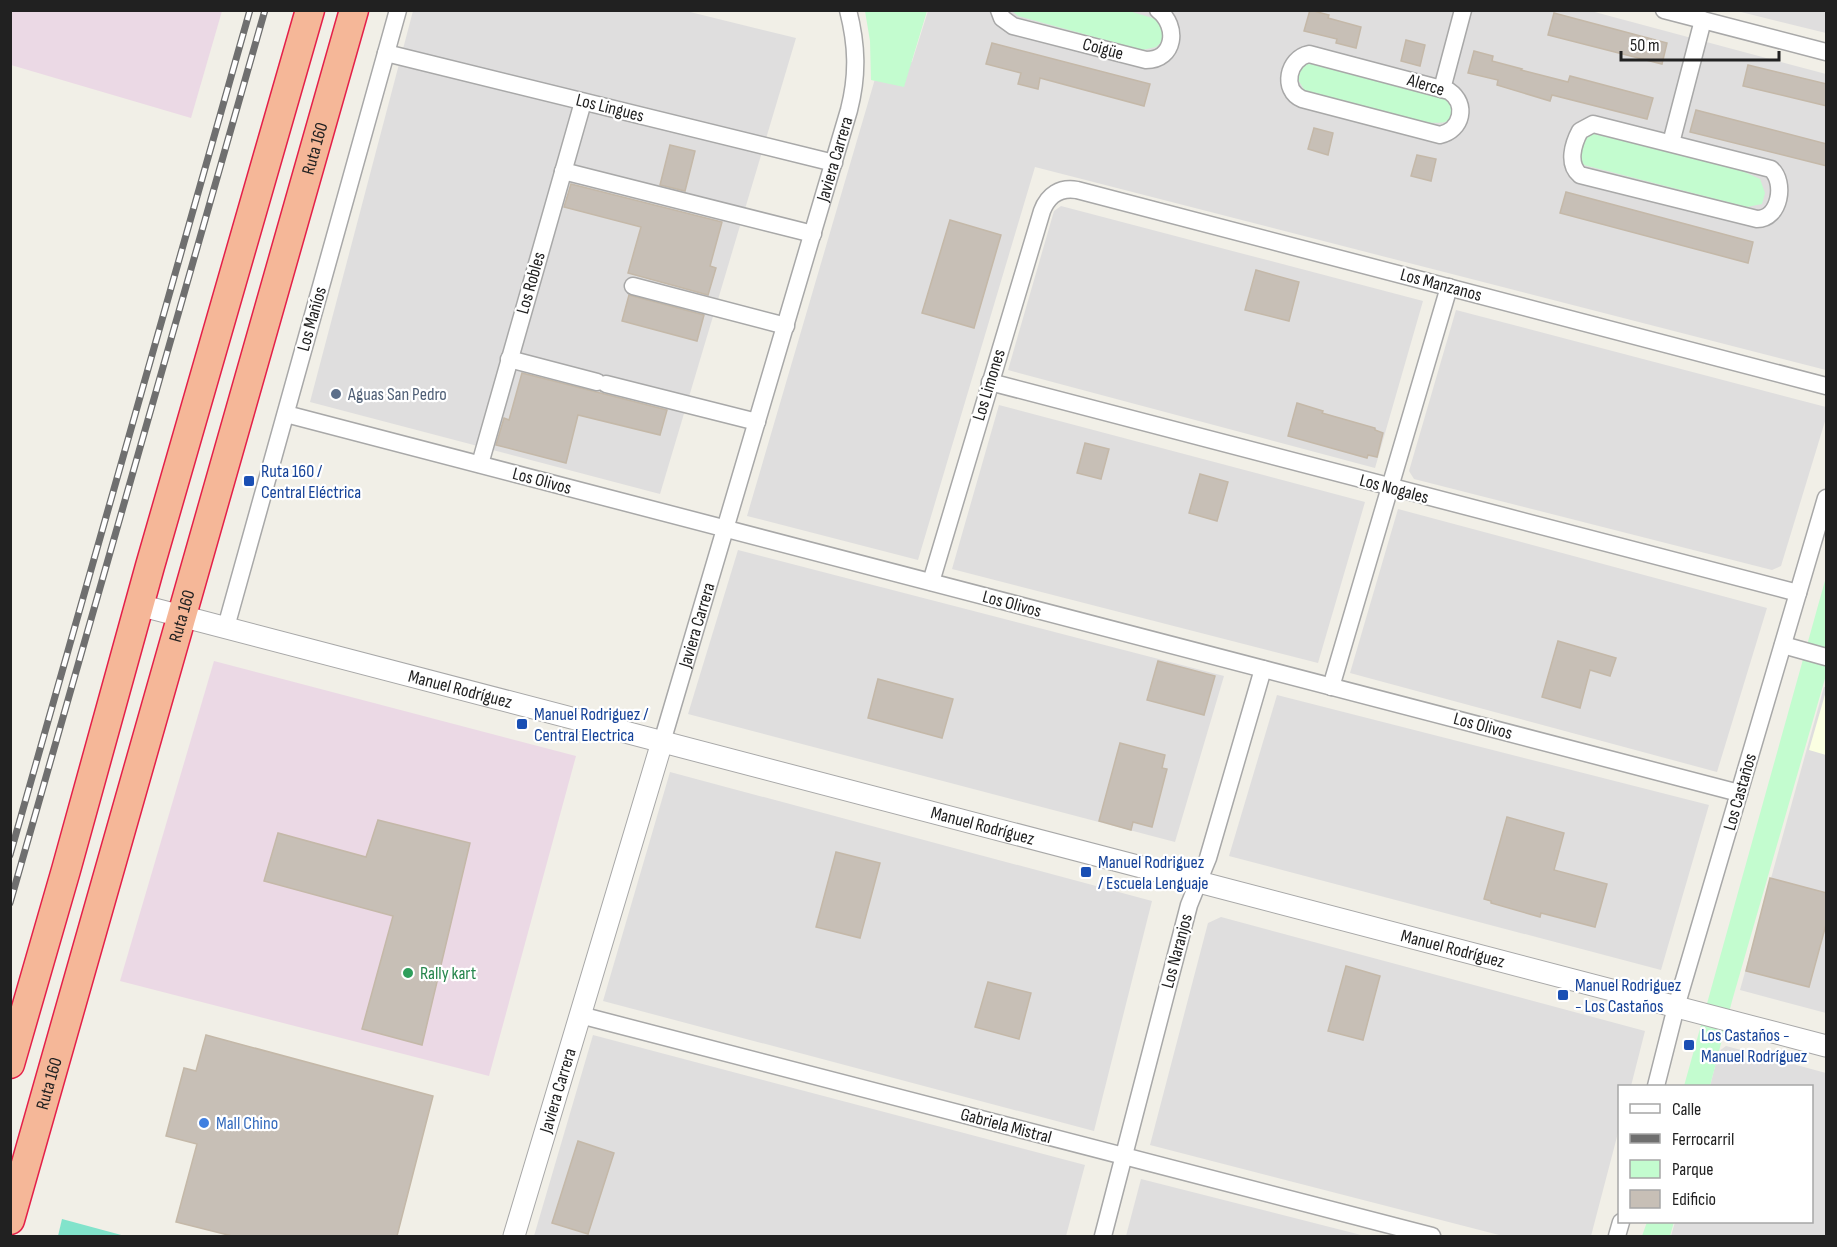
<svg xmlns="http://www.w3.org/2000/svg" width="1837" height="1247" font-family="'Sofia Sans Condensed',sans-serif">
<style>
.residential{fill:#dfdede}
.industrial{fill:#ebd9e5}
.education{fill:#fbffe2}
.park{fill:#c3fccf}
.pitch{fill:#82e3cb}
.building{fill:#c7bfb6;stroke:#c4b8a8;stroke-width:1.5}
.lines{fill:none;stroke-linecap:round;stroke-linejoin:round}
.minor-casing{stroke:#a8a8a8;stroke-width:19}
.tertiary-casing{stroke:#a8a8a8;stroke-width:23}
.trunk-casing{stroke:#e42049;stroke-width:31}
.minor{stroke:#fff;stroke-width:16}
.tertiary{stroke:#fff;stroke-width:21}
.trunk{stroke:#f5b798;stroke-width:28}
.rail-casing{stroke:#6f6f6f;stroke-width:7}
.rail{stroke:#fff;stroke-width:4.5;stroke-dasharray:14;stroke-linecap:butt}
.service-dot{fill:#5c6f8a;stroke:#fff;stroke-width:2}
.transit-dot{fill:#1a4fb4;stroke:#fff;stroke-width:2}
.leisure-dot{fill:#2e9e5b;stroke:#fff;stroke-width:2}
.shop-dot{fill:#3f7fe0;stroke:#fff;stroke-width:2}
.labels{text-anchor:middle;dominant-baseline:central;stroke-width:4.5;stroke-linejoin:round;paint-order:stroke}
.street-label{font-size:18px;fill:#212121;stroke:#fff}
.service-label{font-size:18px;fill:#4e5e75;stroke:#fff;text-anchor:start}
.transit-label{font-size:18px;fill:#164399;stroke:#fff;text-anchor:start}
.leisure-label{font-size:18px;fill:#27864d;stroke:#fff;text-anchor:start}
.shop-label{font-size:18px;fill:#366cbe;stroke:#fff;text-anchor:start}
</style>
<rect width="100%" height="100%" fill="#f1efe7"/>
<g class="residential">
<polygon points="413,11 686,11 796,38 660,494 310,402"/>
<polygon points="928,11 1591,11 1826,74 1826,370 1035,167 918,560 747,516 882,55 912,62"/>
<polygon points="1737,11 1826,11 1826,33"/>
<polygon points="1061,206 1423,301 1375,468 1008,370 1054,211"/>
<polygon points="1456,310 1826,407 1826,418 1781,566 1772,570 1414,479 1409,471"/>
<polygon points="999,405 1365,502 1318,663 952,569"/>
<polygon points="1398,509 1767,608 1717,772 1350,673"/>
<polygon points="738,550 1224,676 1175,842 688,714"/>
<polygon points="1824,687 1826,687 1826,1013 1740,990"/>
<polygon points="1277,695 1709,805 1661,970 1229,856"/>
<polygon points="670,772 1152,901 1094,1131 603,1001"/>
<polygon points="1221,917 1645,1031 1631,1086 1620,1086 1619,1129 1591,1236 1503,1236 1150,1145 1208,923"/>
<polygon points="593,1035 1085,1165 1066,1236 534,1236"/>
<polygon points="1726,1046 1826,1073 1826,1236 1671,1236 1675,1222 1812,1222 1812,1086 1710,1086 1719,1051"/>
<polygon points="1141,1179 1365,1236 1126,1236"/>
</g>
<g class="industrial">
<polygon points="10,11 11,10 222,11 191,118 11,65"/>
<polygon points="214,661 576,756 489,1076 120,981"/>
</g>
<polygon class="education" points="1826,691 1826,755 1809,750"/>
<g class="park">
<polygon points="865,11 927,11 904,87 871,80 870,41"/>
<polygon points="1012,11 1129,11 1159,20 1165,39 1156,47 1142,50 1018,16"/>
<path d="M1312,62L1452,100L1454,111L1450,121C1418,130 1349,104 1315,95L1305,91L1297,78L1301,65Z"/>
<polygon points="1589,133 1725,163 1760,179 1765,193 1762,204 1747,207 1584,165 1578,159 1582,135"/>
<polygon points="1826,577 1826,675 1732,1001 1710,1086 1684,1086"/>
<polygon points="1647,1222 1674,1222 1670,1236 1642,1236"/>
</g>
<polygon class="pitch" points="62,1219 125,1236 58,1236"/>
<g class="building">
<polygon points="1310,10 1329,15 1328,18 1361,27 1356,48 1336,43 1337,39 1304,31"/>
<polygon points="1554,13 1667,43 1662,64 1548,35"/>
<polygon points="1406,40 1425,45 1420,66 1401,61"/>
<polygon points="992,43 1150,84 1144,106 1040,78 1038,89 1018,84 1021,73 986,64"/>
<polygon points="1474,51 1493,56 1492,61 1522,69 1521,70 1568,82 1570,76 1653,98 1647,119 1552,95 1550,101 1497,85 1498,80 1468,73"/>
<polygon points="1748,65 1827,84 1827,106 1743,86"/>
<polygon points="1696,110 1827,144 1827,166 1690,132"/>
<polygon points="1314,128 1333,133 1328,155 1308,149"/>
<polygon points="670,145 695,151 685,191 660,185"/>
<polygon points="1417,155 1436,159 1431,181 1411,176"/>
<polygon points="571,184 722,222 710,266 716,268 708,295 628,273 641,227 564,207"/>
<polygon points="1566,192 1753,242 1748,263 1560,213"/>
<polygon points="950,220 1001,235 974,328 922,313"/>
<polygon points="1256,270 1299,282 1289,321 1245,310"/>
<polygon points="629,295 704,315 697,341 622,321"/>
<polygon points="522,373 667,410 660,435 578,415 566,463 496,445 504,418 509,420"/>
<polygon points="1297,403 1323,411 1322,413 1375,428 1375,430 1383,433 1377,457 1368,455 1367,458 1288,436"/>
<polygon points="1085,443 1109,449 1101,479 1077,473"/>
<polygon points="1200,474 1228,482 1217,521 1189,513"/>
<polygon points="1558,641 1616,658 1610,676 1590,670 1580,708 1542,697"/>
<polygon points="1158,661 1215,676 1204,715 1147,700"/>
<polygon points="878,679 953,699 942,738 868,718"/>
<polygon points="1120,743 1165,755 1162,768 1167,769 1152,827 1133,822 1131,830 1099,821"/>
<polygon points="1507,817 1564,833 1554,870 1607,884 1595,927 1541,913 1540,917 1491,903 1491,901 1484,899"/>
<polygon points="378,820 470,843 422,1045 362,1029 393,916 264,881 278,833 366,857"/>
<polygon points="836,852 880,863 860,938 816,927"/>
<polygon points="1770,878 1827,893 1827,921 1809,987 1746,971"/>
<polygon points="1346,966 1380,976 1363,1040 1328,1031"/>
<polygon points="988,982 1031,993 1019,1039 975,1027"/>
<polygon points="206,1035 433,1096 397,1236 232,1236 176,1222 197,1144 166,1136 184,1068 196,1071"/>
<polygon points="578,1141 614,1153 588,1234 552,1223"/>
</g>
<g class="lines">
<g class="minor-casing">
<g id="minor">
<path d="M999,10L1002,18L1013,26L1146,60C1175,60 1179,26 1158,10"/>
<polyline points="1664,10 1826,52"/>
<polyline points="386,53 834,163"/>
<path d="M1309,54L1449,91C1468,104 1462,130 1440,135L1302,99C1281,90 1288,58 1309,54Z"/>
<polyline points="1442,89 1463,10"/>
<path d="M1593,124L1771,169C1786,182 1780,219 1757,219L1580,175C1567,164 1573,144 1580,131Z"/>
<polyline points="1671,143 1703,20"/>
<polyline points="563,171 813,234"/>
<polyline points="633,286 786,326"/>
<polyline points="509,359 597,382"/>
<polyline points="990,382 1798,593"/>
<polyline points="606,384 757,422"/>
<polyline points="286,414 1739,793"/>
<polyline points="480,464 583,102"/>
<path d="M931,582L1042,211C1048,195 1060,187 1077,190L1826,386"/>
<polyline points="226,627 398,10"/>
<polyline points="1783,645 1826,657"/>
<polyline points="1331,687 1449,287"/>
<path id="s1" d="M662,742L849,110C858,75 857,45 848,10"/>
<polyline points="580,1015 1432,1236"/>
<polyline points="1656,1086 1676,1007 1826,498"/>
<polyline points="1103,1236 1189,905 1208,858 1263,669"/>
<polyline points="1617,1236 1621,1222"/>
</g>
</g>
<g class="tertiary-casing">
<g id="tertiary">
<path id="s2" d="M139,605L1826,1046"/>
<path id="s3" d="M514,1236L662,742"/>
</g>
</g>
<g class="trunk-casing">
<g id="trunk">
<polyline points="10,1064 66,870 150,566 310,10"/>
<path id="s4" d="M10,1220L354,10"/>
</g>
</g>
<use href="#minor" class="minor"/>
<use href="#tertiary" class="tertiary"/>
<use href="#trunk" class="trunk"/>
<g class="rail-casing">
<g id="rail">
<polyline points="10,855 250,10"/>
<polyline points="10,903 265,10"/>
</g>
</g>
<use href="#rail" class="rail"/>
</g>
<circle class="service-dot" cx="336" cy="394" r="6"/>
<g class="transit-dot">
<rect x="243" y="475" width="12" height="12" rx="3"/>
<rect x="516" y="718" width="12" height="12" rx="3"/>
<rect x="1080" y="866" width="12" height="12" rx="3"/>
<rect x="1557" y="989" width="12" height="12" rx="3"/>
<rect x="1683" y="1039" width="12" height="12" rx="3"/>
</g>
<circle class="leisure-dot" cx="408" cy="973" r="6"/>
<circle class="shop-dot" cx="204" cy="1123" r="6"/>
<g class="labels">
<g class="street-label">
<text transform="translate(1103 49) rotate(15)">Coigüe</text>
<text transform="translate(1426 85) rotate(17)">Alerce</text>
<text transform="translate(610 108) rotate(14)">Los Lingues</text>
<text stroke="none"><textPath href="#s4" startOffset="1114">Ruta 160</textPath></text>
<text stroke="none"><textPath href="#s1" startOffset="608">Javiera Carrera</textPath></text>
<text transform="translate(531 283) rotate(-74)">Los Robles</text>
<text transform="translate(1441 285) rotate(15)">Los Manzanos</text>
<text transform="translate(312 319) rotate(-74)">Los Mañíos</text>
<text transform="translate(989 385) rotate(-73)">Los Limones</text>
<text transform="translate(542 481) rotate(15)">Los Olivos</text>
<text transform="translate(1394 489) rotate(15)">Los Nogales</text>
<text transform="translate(1012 604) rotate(15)">Los Olivos</text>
<text stroke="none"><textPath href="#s4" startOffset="628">Ruta 160</textPath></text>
<text stroke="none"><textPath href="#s1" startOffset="122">Javiera Carrera</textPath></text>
<text stroke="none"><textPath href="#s2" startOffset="332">Manuel Rodríguez</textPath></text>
<text transform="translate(1483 726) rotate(15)">Los Olivos</text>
<text transform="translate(1740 792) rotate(-74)">Los Castaños</text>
<text stroke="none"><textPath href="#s2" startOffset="872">Manuel Rodríguez</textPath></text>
<text stroke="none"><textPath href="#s2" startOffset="1358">Manuel Rodríguez</textPath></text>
<text transform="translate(1177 951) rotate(-75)">Los Naranjos</text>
<text stroke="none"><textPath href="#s4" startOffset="142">Ruta 160</textPath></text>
<text stroke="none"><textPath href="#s3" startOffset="152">Javiera Carrera</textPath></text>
<text transform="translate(1006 1126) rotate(15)">Gabriela Mistral</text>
</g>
<g class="service-label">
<text x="348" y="394">Aguas San Pedro</text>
</g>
<g class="transit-label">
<text x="261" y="471">Ruta 160 /<tspan x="261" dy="21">Central Eléctrica</tspan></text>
<text x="534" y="714">Manuel Rodriguez /<tspan x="534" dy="21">Central Electrica</tspan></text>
<text x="1098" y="862">Manuel Rodriguez<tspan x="1098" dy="21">/ Escuela Lenguaje</tspan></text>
<text x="1575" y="985">Manuel Rodriguez<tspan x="1575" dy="21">- Los Castaños</tspan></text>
<text x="1701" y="1035">Los Castaños -<tspan x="1701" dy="21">Manuel Rodríguez</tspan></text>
</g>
<g class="leisure-label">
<text x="420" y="973">Rally kart</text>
</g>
<g class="shop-label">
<text x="216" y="1123">Mall Chino</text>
</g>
</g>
<rect width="1837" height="1247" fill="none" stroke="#212121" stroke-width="24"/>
<rect x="1618" y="1085" width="195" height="138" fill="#ffffff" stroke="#a6a6a6" stroke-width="1.5"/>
<rect x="1630" y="1104" width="30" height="9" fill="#ffffff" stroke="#a6a6a6" stroke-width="1.5"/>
<text x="1672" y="1115" font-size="18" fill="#212121">Calle</text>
<rect x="1630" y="1134" width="30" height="9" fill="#6f6f6f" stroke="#a6a6a6" stroke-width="1.5"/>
<text x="1672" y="1145" font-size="18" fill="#212121">Ferrocarril</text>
<rect x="1630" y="1160" width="30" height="18" fill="#c3fccf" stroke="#a6a6a6" stroke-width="1.5"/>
<text x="1672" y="1175" font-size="18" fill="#212121">Parque</text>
<rect x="1630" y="1190" width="30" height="18" fill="#c7bfb6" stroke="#a6a6a6" stroke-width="1.5"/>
<text x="1672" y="1205" font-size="18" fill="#212121">Edificio</text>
<path d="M1621 51v9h158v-9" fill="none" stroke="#212121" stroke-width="3"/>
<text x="1630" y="51" font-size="18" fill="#212121" stroke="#ffffff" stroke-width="4.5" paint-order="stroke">50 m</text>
</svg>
